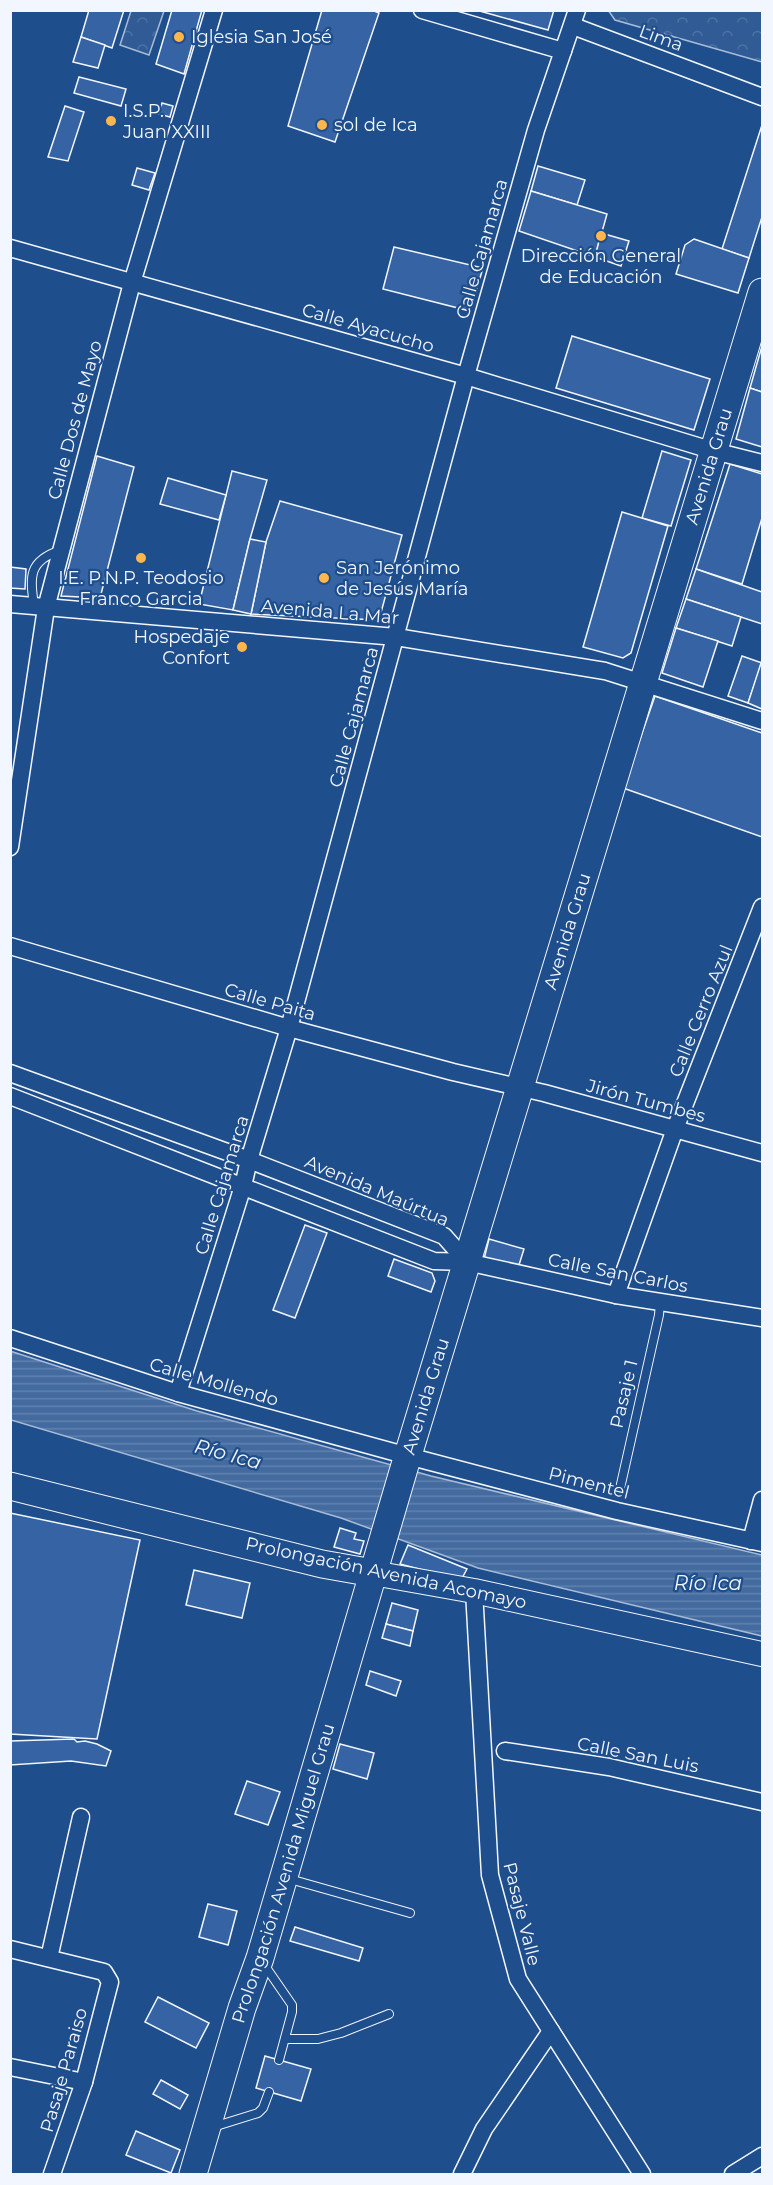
<svg xmlns="http://www.w3.org/2000/svg" width="773" height="2185" font-family="Montserrat,sans-serif">
<style>
.park{fill:url(#park-crowns);stroke:#a8bbd7;stroke-width:1.5}
.water{fill:url(#water-rules);stroke:#a8bbd7;stroke-width:1.5}
.building{fill:#3563a3;stroke:#f2f6ff;stroke-width:1.5}
.lines{fill:none;stroke-linecap:round;stroke-linejoin:round}
.lane-casing{stroke:#f2f6ff;stroke-width:10}
.street-casing{stroke:#f2f6ff;stroke-width:19}
.secondary-casing{stroke:#f2f6ff;stroke-width:26}
.primary-casing{stroke:#f2f6ff;stroke-width:29}
.lane{stroke:#1f4e8c;stroke-width:8}
.street{stroke:#1f4e8c;stroke-width:16}
.secondary{stroke:#1f4e8c;stroke-width:24}
.primary{stroke:#1f4e8c;stroke-width:27}
.poi-dot{fill:#ffb74d;stroke:#1f4e8c;stroke-width:2}
.labels{text-anchor:middle;dominant-baseline:central;stroke-width:4.5;stroke-linejoin:round;paint-order:stroke}
.poi-label{font-size:18px;fill:#f2f6ff;stroke:#1f4e8c;text-anchor:start}
.street-label{font-size:18px;fill:#f2f6ff;stroke:#1f4e8c}
.water-label{font-size:20px;font-style:italic;fill:#f2f6ff;stroke:#1f4e8c}
</style>
<defs>
<pattern id="park-crowns" width="20" height="18" patternUnits="userSpaceOnUse" patternTransform="scale(1.5)"><rect width="20" height="18" fill="#305b95"/><path d="M2 6a3 3 0 1 1 6 0M12 15a3 3 0 1 1 6 0" fill="none" stroke="#4e73a5"/></pattern>
<pattern id="water-rules" width="6" height="5" patternUnits="userSpaceOnUse" patternTransform="scale(1.5)"><rect width="6" height="5" fill="#446ba0"/><path d="M0 2.5h6" fill="none" stroke="#5f81ae"/></pattern>
</defs>
<rect width="100%" height="100%" fill="#1f4e8c"/>
<g class="park">
<polygon points="608,10 762,11 762,62 615,20"/>
<polygon points="131,11 164,11 149,55 120,45"/>
</g>
<polygon class="water" points="10,1351 197,1411 431,1476 762,1555 762,1636 478,1568 341,1518 11,1420"/>
<g class="building">
<polygon points="89,10 124,10 112,48 81,37"/>
<polygon points="172,10 202,10 184,74 156,64"/>
<polygon points="322,10 372,10 379,13 335,142 288,126"/>
<polygon points="476,10 554,10 548,30"/>
<polygon points="81,37 105,45 98,68 73,62"/>
<polygon points="79,77 126,89 121,106 74,93"/>
<polygon points="162,103 173,106 170,117 159,114"/>
<polygon points="65,106 84,112 68,161 48,157"/>
<polygon points="762,125 762,217 749,258 722,249"/>
<polygon points="538,166 585,180 577,205 531,191"/>
<polygon points="137,168 155,173 149,190 132,185"/>
<polygon points="531,191 607,214 595,257 519,231"/>
<polygon points="601,233 629,241 621,266 595,257"/>
<polygon points="694,239 749,258 738,293 676,274 685,245"/>
<polygon points="394,247 483,268 470,311 383,289"/>
<polygon points="572,336 710,379 694,430 556,388"/>
<polygon points="762,346 762,392 750,388"/>
<polygon points="750,388 762,392 762,447 736,439"/>
<polygon points="662,451 691,460 671,526 642,518"/>
<polygon points="97,456 134,467 100,598 61,596"/>
<polygon points="730,464 762,474 762,518 742,584 696,569"/>
<polygon points="232,471 267,480 250,539 233,610 199,604"/>
<polygon points="168,478 226,495 219,520 160,504"/>
<polygon points="280,501 402,535 379,620 251,614 266,542"/>
<polygon points="622,512 668,526 631,653 623,658 583,647"/>
<polygon points="250,539 266,542 251,614 233,610"/>
<polygon points="10,567 26,569 25,589 10,588"/>
<polygon points="696,569 762,592 762,624 686,599"/>
<polygon points="686,599 741,617 732,646 676,628"/>
<polygon points="676,628 718,641 703,687 662,673"/>
<polygon points="742,656 762,663 748,703 728,696"/>
<polygon points="762,660 762,709 748,703"/>
<polygon points="655,696 762,733 762,837 623,788"/>
<polygon points="305,1225 327,1233 295,1318 273,1310"/>
<polygon points="489,1239 524,1249 518,1268 484,1259"/>
<polygon points="394,1259 432,1273 435,1281 431,1292 388,1276"/>
<polygon points="10,1513 140,1540 97,1739 10,1734"/>
<polygon points="340,1528 356,1533 354,1539 364,1541 360,1554 334,1547"/>
<polygon points="408,1545 467,1569 461,1580 400,1564"/>
<polygon points="194,1570 250,1583 242,1618 186,1605"/>
<polygon points="392,1603 418,1610 413,1631 386,1624"/>
<polygon points="386,1624 413,1631 410,1646 382,1638"/>
<polygon points="370,1671 401,1681 396,1696 366,1685"/>
<polygon points="74,1739 77,1742 85,1741 97,1744 111,1751 106,1766 71,1761 10,1765 10,1741"/>
<polygon points="340,1744 374,1753 367,1779 333,1769"/>
<polygon points="247,1781 280,1792 268,1825 235,1814"/>
<polygon points="208,1904 237,1911 228,1945 199,1937"/>
<polygon points="295,1927 363,1948 359,1961 290,1941"/>
<polygon points="158,1997 209,2023 196,2048 145,2022"/>
<polygon points="265,2056 311,2069 301,2101 256,2088"/>
<polygon points="161,2080 188,2095 180,2109 153,2094"/>
<polygon points="136,2131 180,2150 171,2173 126,2155"/>
</g>
<g class="lines">
<g class="lane-casing">
<g id="lane">
<path d="M34,606C30,576 28,561 61,550"/>
<polyline points="619,1493 659,1315 660,1302"/>
<polyline points="286,1878 410,1913"/>
<polyline points="263,1963 292,2005 292,2012 279,2060"/>
<polyline points="285,2039 318,2039 341,2033 389,2014"/>
<polyline points="213,2127 258,2113 263,2108 269,2092"/>
</g>
</g>
<g class="street-casing">
<g id="street">
<polyline points="422,10 563,51"/>
<polyline points="573,26 762,97"/>
<polyline points="10,248 466,376 714,451 762,463"/>
<polyline points="10,604 396,637 605,671 762,721"/>
<polyline points="10,847 46,608 132,283 214,10"/>
<polyline points="10,946 289,1028 453,1072 544,1093 762,1153"/>
<polyline points="10,1073 249,1160 444,1236 467,1262"/>
<polyline points="10,1096 434,1261 467,1262 616,1295 762,1318"/>
<polyline points="616,1295 675,1129 762,907"/>
<polyline points="10,1338 178,1393 408,1456 617,1511 762,1543"/>
<polyline points="178,1393 243,1186 249,1160 289,1028 466,376 536,130 577,10"/>
<polyline points="751,1541 762,1500"/>
<polyline points="474,1591 490,1875 518,1979 642,2174"/>
<polyline points="505,1751 609,1767 762,1802"/>
<polyline points="10,1949 104,1972 110,1982 84,2082 52,2174"/>
<polyline points="49,1958 81,1817"/>
<polyline points="10,2067 84,2082"/>
<polyline points="462,2174 484,2129 551,2031"/>
<polyline points="733,2174 762,2156"/>
</g>
</g>
<g class="secondary-casing">
<polyline id="secondary" points="373,1573 474,1591 762,1654"/>
</g>
<g class="primary-casing">
<g id="primary">
<polyline points="10,1486 322,1564 373,1573"/>
<path id="s1" d="M193,2174L242,2008L260,1958L405,1465L762,292"/>
</g>
</g>
<use href="#lane" class="lane"/>
<use href="#street" class="street"/>
<use href="#secondary" class="secondary"/>
<use href="#primary" class="primary"/>
</g>
<g class="poi-dot">
<circle cx="179" cy="37" r="6"/>
<circle cx="111" cy="121" r="6"/>
<circle cx="322" cy="125" r="6"/>
<circle cx="601" cy="236" r="6"/>
<circle cx="141" cy="558" r="6"/>
<circle cx="324" cy="578" r="6"/>
<circle cx="242" cy="647" r="6"/>
</g>
<g class="labels">
<g class="poi-label">
<text x="191" y="37">Iglesia San José</text>
<text x="123" y="111">I.S.P.<tspan x="123" dy="21">Juan XXIII</tspan></text>
<text x="334" y="125">sol de Ica</text>
<text x="601" y="256" text-anchor="middle">Dirección General<tspan x="601" dy="21">de Educación</tspan></text>
<text x="336" y="568">San Jerónimo<tspan x="336" dy="21">de Jesús María</tspan></text>
<text x="141" y="578" text-anchor="middle">I.E. P.N.P. Teodosio<tspan x="141" dy="21">Franco Garcia</tspan></text>
<text x="230" y="637" text-anchor="end">Hospedaje<tspan x="230" dy="21">Confort</tspan></text>
</g>
<g class="street-label">
<text transform="translate(661 38) rotate(20)">Lima</text>
<text transform="translate(482 249) rotate(-74)">Calle Cajamarca</text>
<text transform="translate(368 328) rotate(16)">Calle Ayacucho</text>
<text transform="translate(75 420) rotate(-75)">Calle Dos de Mayo</text>
<text stroke="none"><textPath href="#s1" startOffset="1784">Avenida Grau</textPath></text>
<text transform="translate(330 612) rotate(5)">Avenida La Mar</text>
<text transform="translate(354 717) rotate(-75)">Calle Cajamarca</text>
<text stroke="none"><textPath href="#s1" startOffset="1298">Avenida Grau</textPath></text>
<text transform="translate(270 1002) rotate(16)">Calle Paita</text>
<text transform="translate(701 1011) rotate(-68)">Calle Cerro Azul</text>
<text transform="translate(646 1101) rotate(15)">Jirón Tumbes</text>
<text transform="translate(222 1185) rotate(-73)">Calle Cajamarca</text>
<text transform="translate(377 1191) rotate(23)">Avenida Maúrtua</text>
<text transform="translate(618 1273) rotate(11)">Calle San Carlos</text>
<text transform="translate(214 1382) rotate(16)">Calle Mollendo</text>
<text transform="translate(624 1394) rotate(-77)">Pasaje 1</text>
<text stroke="none"><textPath href="#s1" startOffset="812">Avenida Grau</textPath></text>
<text transform="translate(589 1483) rotate(14)">Pimentel</text>
<text transform="translate(386 1573) rotate(12)">Prolongación Avenida Acomayo</text>
<text transform="translate(638 1755) rotate(11)">Calle San Luis</text>
<text stroke="none"><textPath href="#s1" startOffset="314">Prolongación Avenida Miguel Grau</textPath></text>
<text transform="translate(522 1914) rotate(76)">Pasaje Valle</text>
<text transform="translate(64 2070) rotate(-74)">Pasaje Paraiso</text>
</g>
<g class="water-label">
<text transform="translate(228 1454) rotate(15)">Río Ica</text>
<text x="708" y="1583">Río Ica</text>
</g>
</g>
<rect width="773" height="2185" fill="none" stroke="#f2f6ff" stroke-width="24"/>
</svg>
